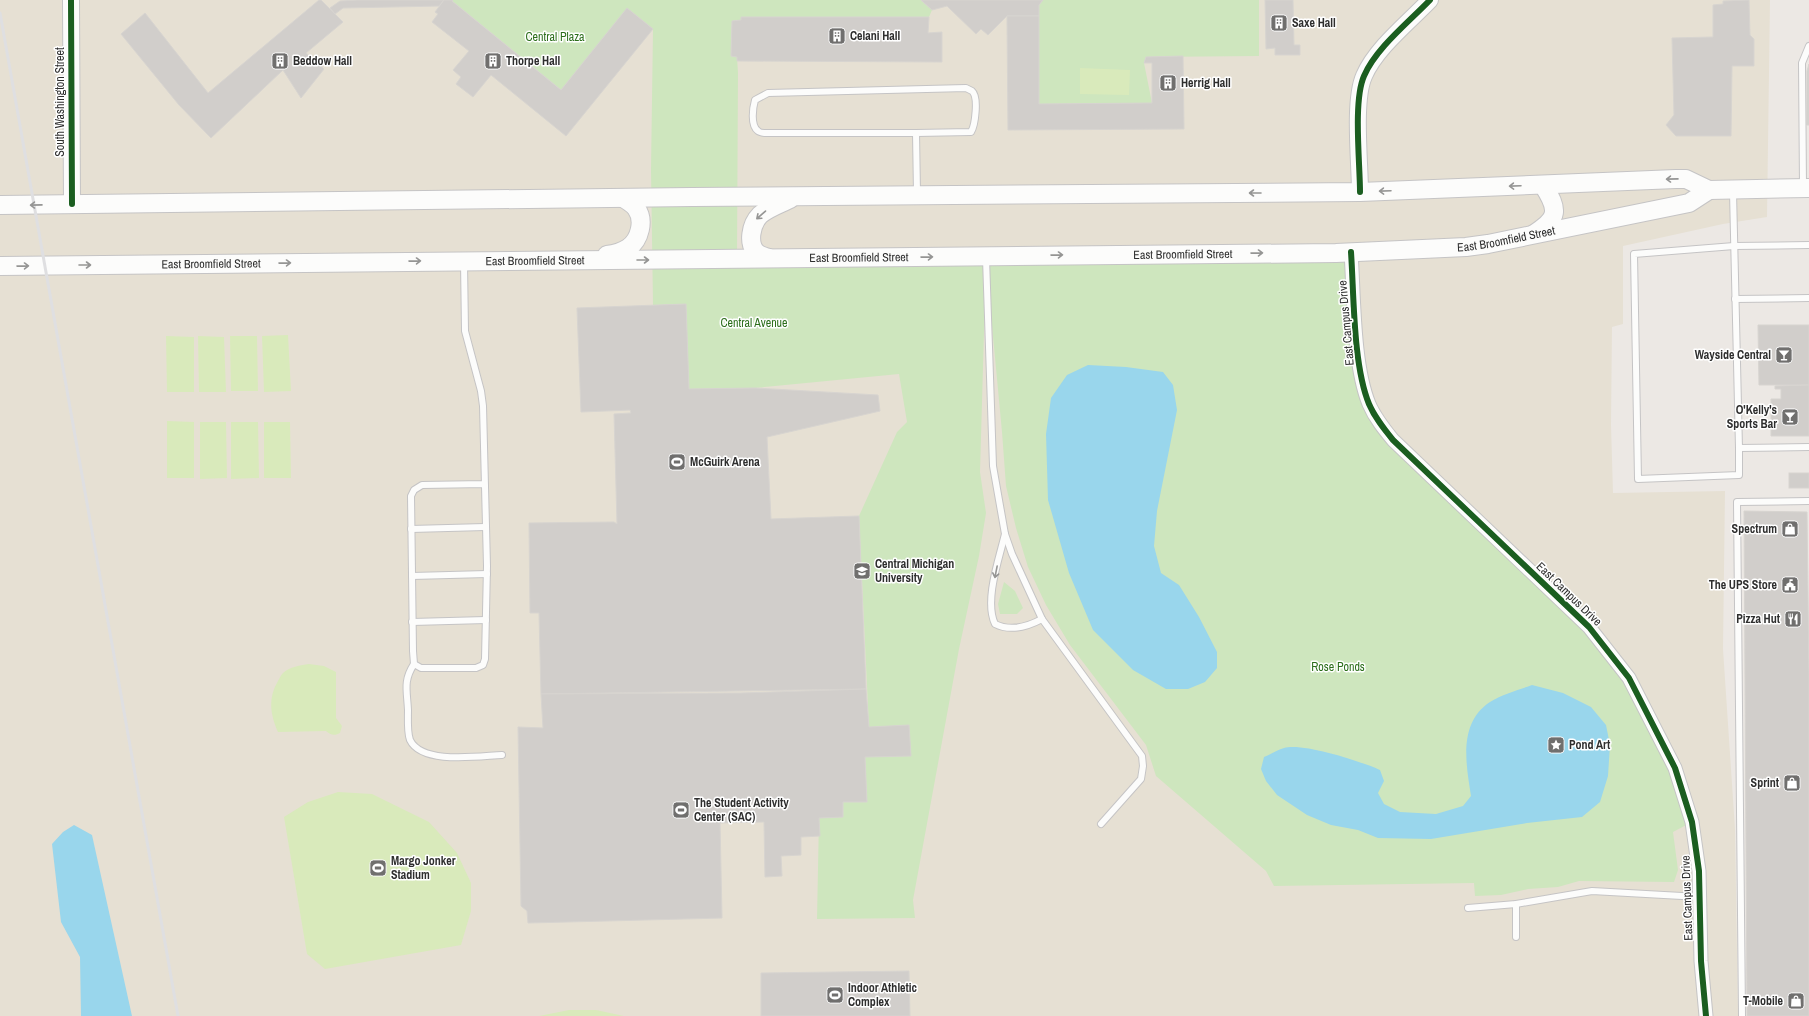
<svg xmlns="http://www.w3.org/2000/svg" width="1809" height="1016" font-family="'Archivo Narrow',sans-serif">
<style>
.education{fill:#e6e0d3}
.green{fill:#cee6be}
.pitch{fill:#d9eabb}
.water{fill:#99d6ec}
.building{fill:#d1cecb;stroke:#d7d4d0}
.lines{fill:none;stroke-linecap:round;stroke-linejoin:round}
.service-casing{stroke:#c5c4c5;stroke-width:8}
.minor-casing{stroke:#c5c4c5;stroke-width:15}
.tertiary-casing{stroke:#c5c4c5;stroke-width:18}
.secondary-casing{stroke:#c5c4c5;stroke-width:20}
.service{stroke:#fcfcfb;stroke-width:6}
.minor{stroke:#fcfcfb;stroke-width:13}
.tertiary{stroke:#fcfcfb;stroke-width:16}
.secondary{stroke:#fcfcfb;stroke-width:18}
.rail{stroke:#dfdfe1;stroke-width:3}
.cycleway-casing{stroke:#fff;stroke-width:8}
.cycleway{stroke:#1b5e20;stroke-width:6}
.oneway{stroke:#959594}
.labels{text-anchor:middle;dominant-baseline:central;stroke-width:3;stroke-linejoin:round;paint-order:stroke}
.poi-label{font-size:12px;font-weight:bold;fill:#2e2e2e;stroke:#fff;text-anchor:start}
.park-label{font-size:12px;fill:#2c6e1b;stroke:#fff}
.street-label{font-size:12px;fill:#2e2e2e;stroke:#fff}
</style>
<rect width="100%" height="100%" fill="#ece8e4"/>
<polygon class="education" points="0,0 1770,0 1767,217 1723,224 1623,246 1623,324 1612,327 1611,425 1613,493 1725,491 1723,649 1735,829 1738,1016 0,1016"/>
<g class="green">
<polygon points="453,0 921,0 932,10 929,17 741,17 741,20 732,21 731,56 737,57 738,73 737,258 1351,252 1362,379 1393,440 1505,547 1629,678 1692,822 1673,832 1678,870 1674,882 1579,881 1558,887 1528,889 1501,895 1475,896 1474,883 1274,886 1266,871 1156,776 1146,745 1070,645 1046,605 1028,567 1016,528 1006,486 1002,432 986,262 980,472 986,513 979,556 959,649 913,900 915,918 817,919 819,818 843,817 843,802 867,801 865,757 869,727 859,516 897,432 907,422 899,374 755,388 689,389 686,304 653,305 651,170 653,29 628,9 561,90 452,1"/>
<polygon points="1043,0 1259,0 1259,56 1146,57 1144,63 1152,103 1039,104 1039,5"/>
<polygon points="1004,582 1015,591 1023,608 1017,614 1000,614 998,604"/>
</g>
<g class="pitch">
<polygon points="1080,68 1130,70 1129,95 1080,94"/>
<polygon points="288,335 291,391 264,392 262,336"/>
<polygon points="166,336 194,337 194,392 167,392"/>
<polygon points="198,336 224,337 226,392 199,392"/>
<polygon points="230,336 257,336 258,391 231,391"/>
<polygon points="167,421 194,422 194,478 167,478"/>
<polygon points="200,422 226,422 227,478 200,479"/>
<polygon points="231,422 258,422 259,478 231,479"/>
<polygon points="264,422 290,422 291,478 264,478"/>
<path d="M309,664L324,666L336,672V718L342,726L340,733C335,736 330,735 326,731L278,732C270,714 268,698 278,681C279,679 281,675 283,673C289,667 301,665 309,664Z"/>
<polygon points="338,792 372,794 429,822 457,853 471,883 471,911 461,945 325,969 307,954 284,817 308,802"/>
<polygon points="569,1010 596,1010 624,1016 539,1016"/>
</g>
<g class="water">
<polygon points="1088,365 1126,367 1163,372 1173,385 1177,410 1157,511 1154,546 1161,573 1179,585 1199,617 1217,652 1217,668 1205,682 1188,689 1166,689 1133,670 1093,630 1069,573 1048,500 1046,434 1051,398 1067,375"/>
<path d="M1532,685L1563,693L1591,707L1606,725L1610,745L1608,776L1600,802L1582,817L1527,823L1431,839L1378,838L1358,830L1331,825L1307,815L1277,795L1266,781L1261,769L1264,757C1271,754 1277,750 1284,748C1302,742 1363,762 1380,770L1384,781L1378,793L1384,804L1400,812L1436,814L1463,806L1471,796C1466,764 1458,723 1490,702C1502,694 1519,690 1532,685Z"/>
<polygon points="74,825 92,835 132,1016 81,1016 80,957 61,922 52,844 63,832"/>
</g>
<g class="building">
<polygon points="319,0 321,0 343,22 306,53 324,69 301,98 283,70 211,138 179,105 121,34 145,13 208,93"/>
<polygon points="357,0 444,0 439,6 343,8 335,14 330,8 340,1"/>
<polygon points="444,0 453,0 452,1 561,90 627,8 653,29 566,136 491,75 473,97 456,84 461,77 453,70 469,51 432,22 438,14 435,12"/>
<polygon points="921,0 1043,0 1039,5 1039,16 1007,16 988,35 981,29 976,34 947,6 932,10"/>
<polygon points="1265,0 1293,0 1294,45 1300,45 1300,55 1275,55 1275,48 1266,49"/>
<polygon points="1749,0 1750,35 1754,39 1754,66 1732,66 1731,136 1676,136 1666,125 1674,115 1672,38 1713,37 1713,5 1723,4 1723,1"/>
<polygon points="1007,16 1039,16 1039,104 1152,103 1152,63 1144,63 1146,57 1183,56 1184,129 1008,130"/>
<polygon points="741,17 929,17 928,33 942,32 942,62 737,61 737,57 731,56 732,21 741,20"/>
<polygon points="1809,64 1809,125 1807,125 1807,71"/>
<polygon points="686,304 689,389 755,388 878,395 880,411 767,437 771,519 859,516 866,689 541,694 539,613 530,613 529,523 614,522 617,524 614,414 631,413 630,410 581,412 577,308"/>
<polygon points="1758,325 1809,325 1809,385 1759,385"/>
<polygon points="1809,385 1809,436 1771,436 1771,399 1781,399 1781,389 1775,389 1775,386"/>
<rect x="1789" y="473" width="20" height="15"/>
<polygon points="1744,511 1807,512 1809,675 1809,1016 1747,1016"/>
<polygon points="866,689 869,727 909,725 911,756 865,757 867,802 843,802 843,817 819,818 820,836 801,837 801,855 781,856 782,876 765,877 764,822 720,823 722,918 528,923 527,911 521,906 518,727 543,728 541,694 740,693"/>
<polygon points="909,971 910,1016 761,1016 761,973"/>
</g>
<g class="lines">
<g class="service-casing">
<g id="service">
<path d="M916,133H767C765,133 760,133 758,131C750,125 753,107 755,100L768,93L966,88C968,89 970,90 972,91C979,97 975,126 971,132L916,133L917,193"/>
<polyline points="1803,187 1802,63 1809,46"/>
<polyline points="1733,192 1739,448 1809,447"/>
<polyline points="986,258 993,466 1005,534 1012,554 1042,619 1142,756 1143,766 1141,779 1101,824"/>
<polyline points="464,262 465,331 481,391 483,406 487,566 485,659 483,665 476,668 421,668 414,664 413,651 411,496 414,490 422,485 485,484"/>
<polyline points="1735,299 1809,298"/>
<polyline points="1739,448 1739,475 1638,479 1634,254 1734,246 1809,245"/>
<polyline points="411,529 485,527"/>
<path d="M1005,534C999,559 984,601 995,624C1011,632 1027,627 1042,619"/>
<polyline points="412,576 487,574"/>
<polyline points="412,622 486,620"/>
<path d="M414,664C403,681 407,690 408,710C408,719 407,732 410,740C422,765 479,756 502,755"/>
<polyline points="1516,904 1516,937"/>
<polyline points="1468,908 1516,904 1592,891 1700,897"/>
<polyline points="1742,1016 1737,502 1809,501"/>
</g>
</g>
<g class="minor-casing">
<path id="minor" d="M1351,252C1354,295 1353,365 1369,404C1375,418 1384,429 1393,440L1589,627L1629,678L1675,768L1692,822L1699,871L1701,961L1706,1016"/>
</g>
<g class="tertiary-casing">
<g id="tertiary">
<polyline points="71,0 72,204"/>
<path d="M1360,192C1360,163 1353,101 1364,76C1376,48 1409,22 1430,0"/>
</g>
</g>
<g class="secondary-casing">
<g id="secondary">
<polyline points="0,205 692,197 1360,192 1676,179 1686,179 1709,190 1809,188"/>
<path d="M1534,234C1559,218 1559,210 1543,185"/>
<path d="M607,255C614,254 622,252 628,248C640,240 645,220 636,208C633,204 628,201 623,198"/>
<path d="M769,258C765,257 761,256 757,253C747,244 751,224 760,215C768,208 780,204 790,199"/>
<path id="s1" d="M0,266L1336,253L1466,247L1488,244L1689,203L1709,190"/>
</g>
</g>
<use href="#service" class="service"/>
<use href="#minor" class="minor"/>
<use href="#tertiary" class="tertiary"/>
<use href="#secondary" class="secondary"/>
<polyline class="rail" points="0,13 178,1016"/>
<g class="cycleway-casing">
<g id="cycleway">
<polyline points="71,0 72,204"/>
<path d="M1360,192C1360,163 1353,101 1364,76C1376,48 1409,22 1430,0"/>
<path d="M1351,252C1354,295 1353,365 1369,404C1375,418 1384,429 1393,440L1589,627L1629,678L1675,768L1692,822L1699,871L1701,961L1706,1016"/>
</g>
</g>
<use href="#cycleway" class="cycleway"/>
</g>
<defs><path id="oneway-shaft" d="M-6 0H5M1.5-3L5.5 0L1.5 3" fill="none" stroke-width="1.6" stroke-linecap="round" stroke-linejoin="round"/></defs>
<g class="oneway">
<use href="#oneway-shaft" transform="translate(1672 179) rotate(179)"/>
<use href="#oneway-shaft" transform="translate(1515 186) rotate(178)"/>
<use href="#oneway-shaft" transform="translate(1385 191) rotate(178)"/>
<use href="#oneway-shaft" transform="translate(1255 193) rotate(180)"/>
<use href="#oneway-shaft" transform="translate(36 205) rotate(179)"/>
<use href="#oneway-shaft" transform="translate(761 215) rotate(139)"/>
<use href="#oneway-shaft" transform="translate(1257 253) rotate(-1)"/>
<use href="#oneway-shaft" transform="translate(1057 255) rotate(-1)"/>
<use href="#oneway-shaft" transform="translate(927 257) rotate(-1)"/>
<use href="#oneway-shaft" transform="translate(643 260)"/>
<use href="#oneway-shaft" transform="translate(415 261) rotate(-1)"/>
<use href="#oneway-shaft" transform="translate(285 263) rotate(-1)"/>
<use href="#oneway-shaft" transform="translate(85 265)"/>
<use href="#oneway-shaft" transform="translate(23 266) rotate(-1)"/>
<use href="#oneway-shaft" transform="translate(996 572) rotate(101)"/>
</g>
<defs>
<g id="building-square" transform="scale(0.9)"><rect x="-9" y="-9" width="18" height="18" rx="4" fill="#706f6e" stroke="#fff"/><path d="M-4-6H4V6H1V3H-1V6H-4ZM-2.5-4.3h1.7v1.8h-1.7ZM.8-4.3h1.7v1.8H.8ZM-2.5-1h1.7V.8h-1.7ZM.8-1h1.7V.8H.8Z" fill="#fff"/></g>
<g id="bar-square" transform="scale(0.9)"><rect x="-9" y="-9" width="18" height="18" rx="4" fill="#706f6e" stroke="#fff"/><path d="M-6-5H6L.8 .8V4.5H3.5V6h-7V4.5H-.8V.8Z" fill="#fff"/></g>
<g id="stadium-square" transform="scale(0.9)"><rect x="-9" y="-9" width="18" height="18" rx="4" fill="#706f6e" stroke="#fff"/><path d="M0-5a6.5 5 0 1 0 0 10a6.5 5 0 1 0 0-10ZM-3.5-1.8h7v3.6h-7Z" fill="#fff"/></g>
<g id="shop-square" transform="scale(0.9)"><rect x="-9" y="-9" width="18" height="18" rx="4" fill="#706f6e" stroke="#fff"/><path d="M-5-2.5h2.3a2.7 3.5 0 0 1 5.4 0H5L5.5 6h-11ZM-1.5-2.5h3a1.5 2.3 0 0 0-3 0Z" fill="#fff"/></g>
<g id="university-square" transform="scale(0.9)"><rect x="-9" y="-9" width="18" height="18" rx="4" fill="#706f6e" stroke="#fff"/><path d="M0-5L7-2L0 1L-7-2ZM-4 1L0 2.5L4 1V4Q0 6-4 4Z" fill="#fff"/></g>
<g id="civic-square" transform="scale(0.9)"><rect x="-9" y="-9" width="18" height="18" rx="4" fill="#706f6e" stroke="#fff"/><path d="M-.6-6.5H3V-4.5H.6V-3L4-1V1h2V6H-6V1h2V-1L-.6-3ZM-1.2 2.5V6h2.4V2.5Z" fill="#fff"/></g>
<g id="restaurant-square" transform="scale(0.9)"><rect x="-9" y="-9" width="18" height="18" rx="4" fill="#706f6e" stroke="#fff"/><path d="M-5-6h1v4h1v-4h1v4h1v-4h1v5L-1.5 .5V6h-2V.5L-5-1ZM5-6V6H3V1.5H1.5Q1.5-4 5-6Z" fill="#fff"/></g>
<g id="sight-square" transform="scale(0.9)"><rect x="-9" y="-9" width="18" height="18" rx="4" fill="#706f6e" stroke="#fff"/><path d="M0-6L1.8-2.2L6-1.7L2.9 1.2L3.7 5.4L0 3.3L-3.7 5.4L-2.9 1.2L-6-1.7L-1.8-2.2Z" fill="#fff"/></g>
</defs>
<g fill-rule="evenodd">
<use href="#building-square" x="1279" y="23"/>
<use href="#building-square" x="837" y="36"/>
<use href="#building-square" x="280" y="61"/>
<use href="#building-square" x="493" y="61"/>
<use href="#building-square" x="1168" y="83"/>
<use href="#bar-square" x="1784" y="355"/>
<use href="#bar-square" x="1790" y="417"/>
<use href="#stadium-square" x="677" y="462"/>
<use href="#shop-square" x="1790" y="529"/>
<use href="#university-square" x="862" y="571"/>
<use href="#civic-square" x="1790" y="585"/>
<use href="#restaurant-square" x="1793" y="619"/>
<use href="#sight-square" x="1556" y="745"/>
<use href="#shop-square" x="1792" y="783"/>
<use href="#stadium-square" x="681" y="810"/>
<use href="#stadium-square" x="378" y="868"/>
<use href="#stadium-square" x="835" y="995"/>
<use href="#shop-square" x="1796" y="1001"/>
</g>
<g class="labels">
<g class="poi-label">
<text x="1292" y="23">Saxe Hall</text>
<text x="850" y="36">Celani Hall</text>
<text x="293" y="61">Beddow Hall</text>
<text x="506" y="61">Thorpe Hall</text>
<text x="1181" y="83">Herrig Hall</text>
<text x="1771" y="355" text-anchor="end">Wayside Central</text>
<text x="1777" y="410" text-anchor="end">O'Kelly's<tspan x="1777" dy="14">Sports Bar</tspan></text>
<text x="690" y="462">McGuirk Arena</text>
<text x="1777" y="529" text-anchor="end">Spectrum</text>
<text x="875" y="564">Central Michigan<tspan x="875" dy="14">University</tspan></text>
<text x="1777" y="585" text-anchor="end">The UPS Store</text>
<text x="1780" y="619" text-anchor="end">Pizza Hut</text>
<text x="1569" y="745">Pond Art</text>
<text x="1779" y="783" text-anchor="end">Sprint</text>
<text x="694" y="803">The Student Activity<tspan x="694" dy="14">Center (SAC)</tspan></text>
<text x="391" y="861">Margo Jonker<tspan x="391" dy="14">Stadium</tspan></text>
<text x="848" y="988">Indoor Athletic<tspan x="848" dy="14">Complex</tspan></text>
<text x="1783" y="1001" text-anchor="end">T-Mobile</text>
</g>
<g class="park-label">
<text x="555" y="37">Central Plaza</text>
<text x="754" y="323">Central Avenue</text>
<text x="1338" y="667">Rose Ponds</text>
</g>
<g class="street-label">
<text transform="translate(60 102) rotate(-90)">South Washington Street</text>
<text stroke="none"><textPath href="#s1" startOffset="1507">East Broomfield Street</textPath></text>
<text stroke="none"><textPath href="#s1" startOffset="1183">East Broomfield Street</textPath></text>
<text stroke="none"><textPath href="#s1" startOffset="859">East Broomfield Street</textPath></text>
<text stroke="none"><textPath href="#s1" startOffset="535">East Broomfield Street</textPath></text>
<text stroke="none"><textPath href="#s1" startOffset="211">East Broomfield Street</textPath></text>
<text transform="translate(1346 323) rotate(-95)">East Campus Drive</text>
<text transform="translate(1569 594) rotate(44)">East Campus Drive</text>
<text transform="translate(1687 898) rotate(-92)">East Campus Drive</text>
</g>
</g>
</svg>
